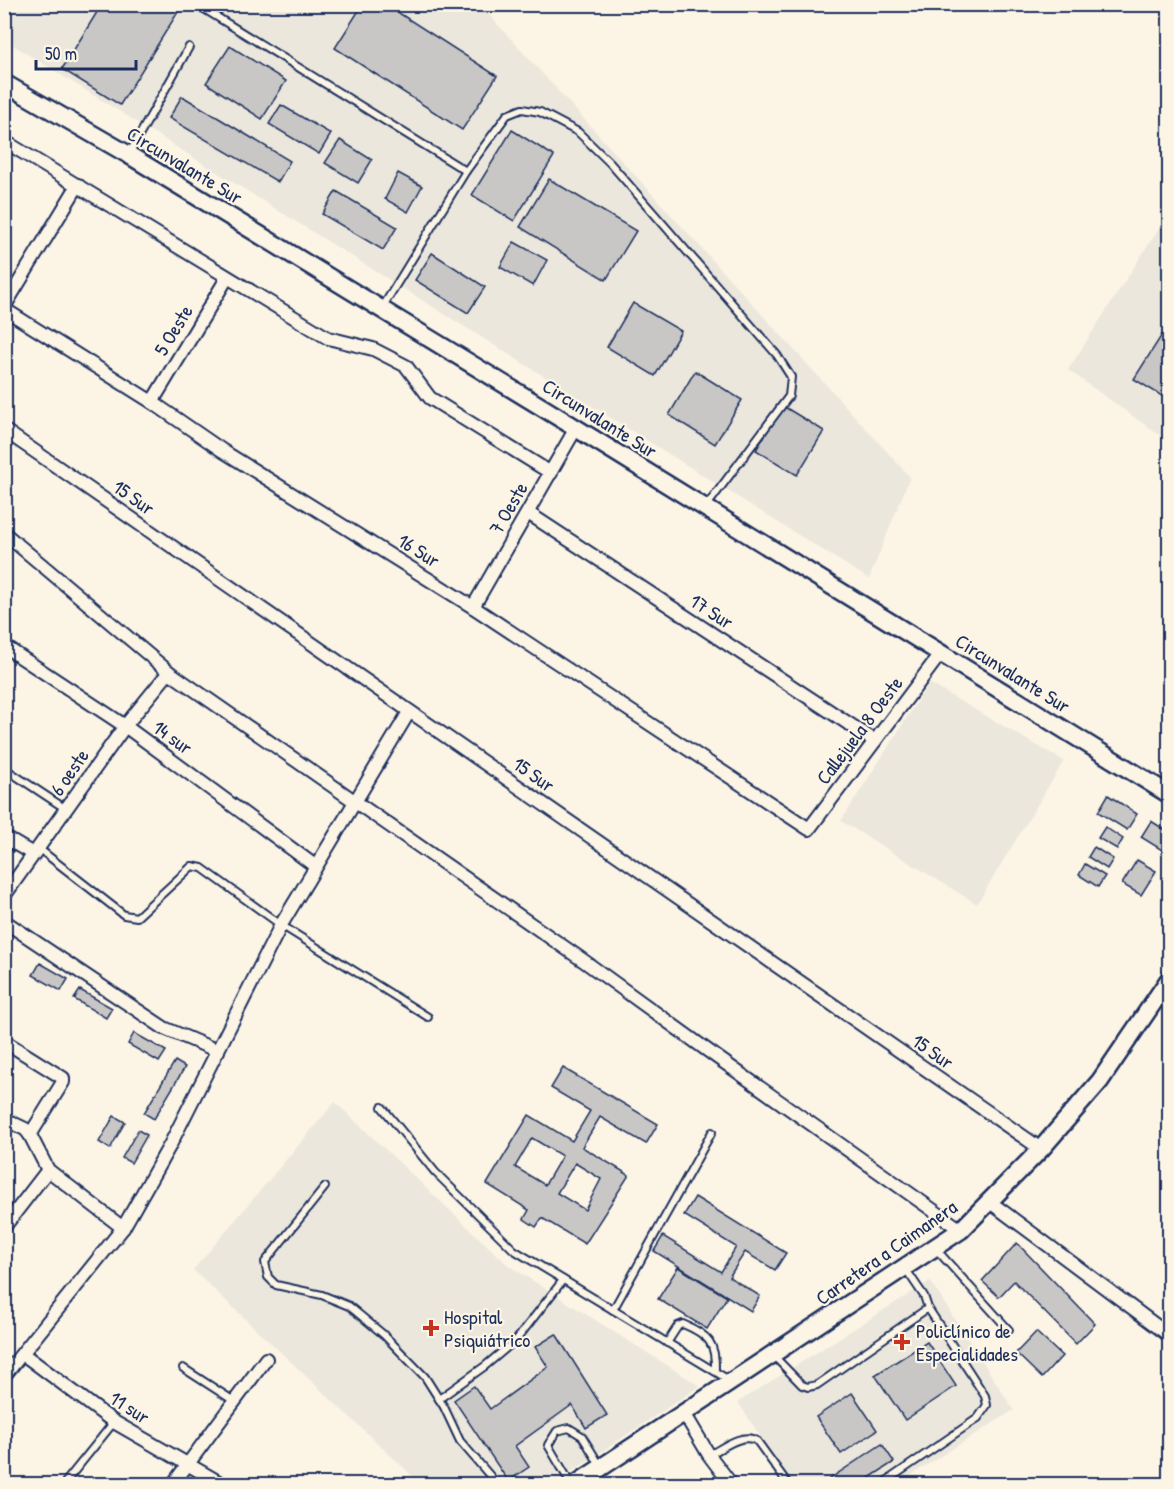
<svg xmlns="http://www.w3.org/2000/svg" width="1174" height="1489" font-family="'Patrick Hand',sans-serif">
<style>
.built{fill:#ece7dc}
.building{fill:#c8c7c6;stroke:#1b2f5e;stroke-width:1.5;fill-rule:evenodd}
.lines{fill:none;stroke-linecap:round;stroke-linejoin:round}
.service-casing{stroke:#1b2f5e;stroke-width:10}
.minor-casing{stroke:#1b2f5e;stroke-width:16}
.secondary-casing{stroke:#1b2f5e;stroke-width:21}
.service{stroke:#fcf5e5;stroke-width:6}
.minor{stroke:#fcf5e5;stroke-width:12}
.secondary{stroke:#fcf5e5;stroke-width:16}
.poi-dot{fill:#c8321e;stroke:#fcf5e5;stroke-width:2}
.labels{text-anchor:middle;dominant-baseline:central;stroke-width:4.5;stroke-linejoin:round;paint-order:stroke}
.street-label{font-size:20px;fill:#1b2f5e;stroke:#fcf5e5}
.poi-label{font-size:20px;fill:#1b2f5e;stroke:#fcf5e5;text-anchor:start}
</style>
<rect width="100%" height="100%" fill="#fcf5e5"/>
<filter id="ink" filterUnits="userSpaceOnUse"><feTurbulence type="fractalNoise" baseFrequency=".0167" numOctaves="2"/><feDisplacementMap in="SourceGraphic" scale="12" xChannelSelector="R" yChannelSelector="G"/><feConvolveMatrix kernelMatrix="1 2 1 2 8 2 1 2 1" color-interpolation-filters="sRGB"/></filter>
<g filter="url(#ink)">
<g class="built">
<polygon points="7,4 480,5 910,477 869,579 5,40 4,9"/>
<polygon points="1161,225 1170,231 1169,442 1068,370"/>
<polygon points="929,683 1064,761 977,904 841,821"/>
<polygon points="335,1102 508,1265 700,1386 553,1484 421,1484 193,1270"/>
<polygon points="930,1281 1014,1410 897,1484 791,1484 738,1402"/>
</g>
<g class="building">
<polygon points="102,4 183,4 120,105 62,69"/>
<polygon points="363,4 385,4 497,76 462,130 335,48"/>
<polygon points="230,46 286,81 262,119 206,83"/>
<polygon points="182,96 290,161 278,182 169,118"/>
<polygon points="281,105 331,134 319,154 269,124"/>
<polygon points="512,130 554,156 514,221 472,195"/>
<polygon points="340,140 372,160 358,183 325,163"/>
<polygon points="398,173 422,186 408,212 385,199"/>
<polygon points="549,179 636,231 606,280 520,227"/>
<polygon points="336,191 397,227 383,250 322,214"/>
<polygon points="514,242 547,260 533,286 500,267"/>
<polygon points="432,253 485,287 468,313 415,280"/>
<polygon points="633,303 681,331 655,376 607,347"/>
<polygon points="1170,322 1170,401 1134,379"/>
<polygon points="695,371 742,400 715,444 669,415"/>
<polygon points="783,406 824,431 797,475 756,450"/>
<polygon points="1108,795 1137,814 1127,830 1098,812"/>
<polygon points="1151,821 1170,833 1170,855 1141,837"/>
<polygon points="1105,827 1123,839 1117,849 1098,838"/>
<polygon points="1094,847 1113,859 1107,869 1088,857"/>
<polygon points="1137,860 1156,871 1141,895 1122,884"/>
<polygon points="1085,864 1105,876 1098,887 1079,875"/>
<polygon points="40,963 68,979 61,991 33,975"/>
<polygon points="80,990 112,1008 106,1018 74,999"/>
<polygon points="134,1033 166,1051 159,1062 128,1044"/>
<polygon points="175,1061 185,1067 154,1119 144,1113"/>
<path d="M563,1068L658,1124L646,1144L600,1117L582,1147L629,1175L585,1244L542,1218L536,1227L524,1219L529,1210L487,1184L529,1115L572,1141L590,1111L551,1088ZM532,1138L562,1156L545,1185L515,1167ZM575,1163L601,1179L585,1210L557,1193Z"/>
<polygon points="114,1116 125,1122 110,1149 99,1142"/>
<polygon points="138,1130 147,1135 131,1163 122,1158"/>
<polygon points="695,1197 786,1253 775,1270 745,1252 729,1277 760,1296 751,1311 654,1251 663,1236 721,1272 736,1247 684,1215"/>
<polygon points="1017,1243 1095,1324 1076,1344 1014,1281 999,1297 982,1281"/>
<polygon points="678,1267 727,1297 707,1329 658,1299"/>
<polygon points="1036,1332 1062,1356 1042,1378 1016,1353"/>
<polygon points="556,1334 607,1415 586,1428 572,1405 515,1446 529,1467 508,1481 454,1400 474,1386 490,1409 548,1367 535,1347"/>
<polygon points="927,1342 956,1386 905,1420 875,1375"/>
<polygon points="852,1393 877,1430 841,1454 816,1417"/>
<polygon points="882,1444 894,1462 860,1484 831,1484 828,1480"/>
</g>
<g class="lines">
<g class="service-casing">
<g id="service">
<polyline points="196,4 466,171"/>
<polyline points="129,154 189,47"/>
<polyline points="382,308 466,171 507,115 522,109 540,112 578,132 610,163 777,355 791,377 789,396 706,507"/>
<polyline points="4,768 66,809"/>
<polyline points="38,848 124,915 137,917 192,866 202,868 281,925 428,1017"/>
<polyline points="382,1107 435,1172 514,1250 729,1380"/>
<polyline points="325,1187 265,1262 268,1277 276,1285 322,1295 349,1306 384,1335 425,1377 444,1407 460,1441 497,1484"/>
<polyline points="935,1248 1009,1330"/>
<polyline points="613,1310 712,1132"/>
<path d="M667,1343L678,1326L683,1324C709,1335 716,1343 715,1371"/>
<polyline points="773,1355 802,1385 808,1387 817,1385 928,1308 924,1296 905,1268"/>
<polyline points="183,1368 234,1401"/>
<polyline points="439,1399 485,1366 517,1339 563,1280"/>
<path d="M709,1455C723,1448 742,1432 757,1441L788,1484"/>
<polyline points="64,1484 114,1422"/>
<polyline points="571,1484 548,1445 557,1431 569,1428 582,1436 601,1467"/>
<polyline points="882,1484 978,1418 987,1405 985,1396 928,1308"/>
</g>
</g>
<g class="minor-casing">
<g id="minor">
<polyline points="4,141 328,338 373,349 406,366 430,398 551,473"/>
<polyline points="4,307 78,185"/>
<polyline points="4,309 152,402 223,451 473,607 809,829 941,653"/>
<polyline points="152,402 227,278"/>
<polyline points="4,430 1041,1149"/>
<polyline points="528,513 875,741"/>
<polyline points="4,533 169,672 584,961 718,1058 961,1230"/>
<polyline points="473,607 576,428"/>
<polyline points="4,646 125,726 315,866"/>
<polyline points="4,837 33,854"/>
<polyline points="4,896 125,726 169,672"/>
<polyline points="4,921 164,1028 218,1051"/>
<polyline points="4,1041 63,1078 63,1082 30,1135"/>
<polyline points="4,1119 25,1129 30,1135 48,1170 123,1228"/>
<polyline points="990,1202 1170,1336"/>
<polyline points="4,1227 48,1170"/>
<polyline points="23,1354 114,1422 222,1484"/>
<polyline points="4,1376 123,1228 170,1145 281,925 409,712"/>
<polyline points="684,1413 709,1455 731,1484"/>
<polyline points="173,1484 266,1359"/>
</g>
</g>
<g class="secondary-casing">
<g id="secondary">
<polyline points="4,83 129,155 576,428 1170,795"/>
<polyline points="576,1484 961,1230 1041,1149 1100,1081 1170,978"/>
</g>
</g>
<use href="#service" class="service"/>
<use href="#minor" class="minor"/>
<use href="#secondary" class="secondary"/>
</g>
</g>
<g class="poi-dot">
<path d="M428 1319h6v6h6v6h-6v6h-6v-6h-6v-6h6z"/>
<path d="M899 1333h6v6h6v6h-6v6h-6v-6h-6v-6h6z"/>
</g>
<g class="labels">
<g class="street-label">
<text transform="translate(185 165) rotate(31)">Circunvalante Sur</text>
<text transform="translate(173 330) rotate(-59)">5 Oeste</text>
<text transform="translate(600 418) rotate(32)">Circunvalante Sur</text>
<text transform="translate(134 497) rotate(35)">15 Sur</text>
<text transform="translate(508 508) rotate(-60)">7 Oeste</text>
<text transform="translate(419 550) rotate(32)">16 Sur</text>
<text transform="translate(712 611) rotate(33)">17 Sur</text>
<text transform="translate(1013 673) rotate(32)">Circunvalante Sur</text>
<text transform="translate(859 730) rotate(-53)">Callejuela 8 Oeste</text>
<text transform="translate(173 737) rotate(36)">14 sur</text>
<text transform="translate(69 772) rotate(-55)">6 oeste</text>
<text transform="translate(534 774) rotate(35)">15 Sur</text>
<text transform="translate(933 1051) rotate(35)">15 Sur</text>
<text transform="translate(886 1252) rotate(-35)">Carretera a Caimanera</text>
<text transform="translate(130 1407) rotate(33)">11 sur</text>
</g>
<g class="poi-label">
<text x="444" y="1316">Hospital<tspan x="444" dy="23">Psiquiátrico</tspan></text>
<text x="916" y="1330">Policlínico de<tspan x="916" dy="23">Especialidades</tspan></text>
</g>
</g>
<rect width="1174" height="1489" fill="none" stroke="#fcf5e5" stroke-width="24"/>
<rect x="12" y="12" width="1150" height="1465" fill="none" stroke="#1b2f5e" stroke-width="2" filter="url(#ink)"/>
<path d="M36 60v9h100v-9" fill="none" stroke="#1b2f5e" stroke-width="3"/>
<text x="45" y="60" font-size="18" fill="#1b2f5e" stroke="#fcf5e5" stroke-width="4.5" paint-order="stroke">50 m</text>
</svg>
